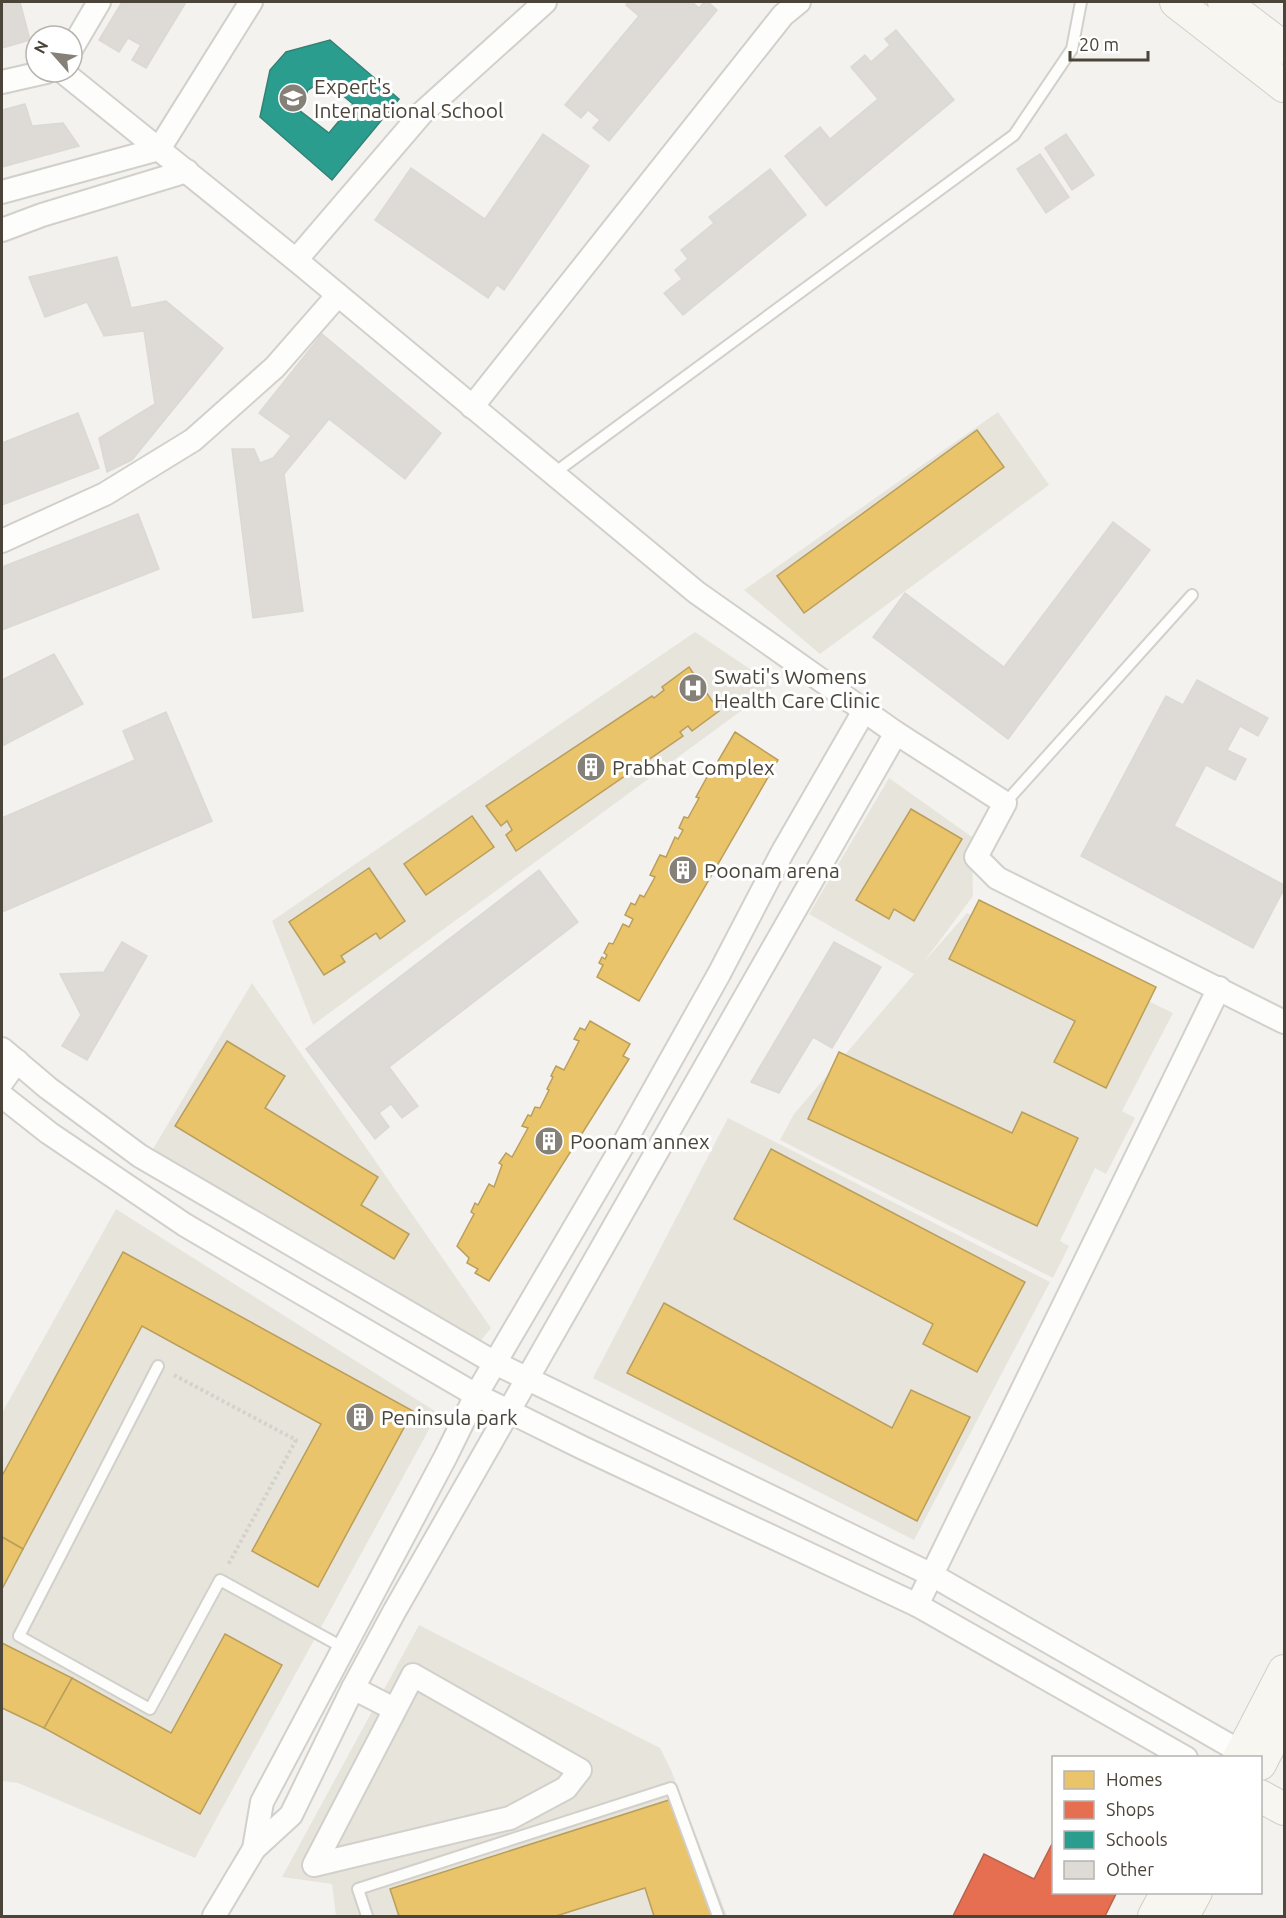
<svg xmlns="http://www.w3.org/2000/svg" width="1286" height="1918" font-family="Ubuntu,sans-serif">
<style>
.residential{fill:#e7e4dc}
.homes{fill:#e9c46a;stroke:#ba9e5b;stroke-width:1.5}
.shops{fill:#e76f51;stroke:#b8624a;stroke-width:1.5}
.schools{fill:#2a9d8f;stroke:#348275;stroke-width:1.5;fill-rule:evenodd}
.building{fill:#dedbd6;stroke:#dcd9d4;stroke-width:1.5}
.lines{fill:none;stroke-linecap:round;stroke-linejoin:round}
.lane-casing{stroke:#d2d0cb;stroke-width:14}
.street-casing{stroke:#d2d0cb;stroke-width:26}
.secondary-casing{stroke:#d3cfc5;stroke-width:34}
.path{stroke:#d3d2cc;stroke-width:4;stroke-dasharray:3 3;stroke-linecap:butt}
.lane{stroke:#fdfdfc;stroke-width:10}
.street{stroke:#fdfdfc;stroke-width:22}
.secondary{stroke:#f7f6f1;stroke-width:32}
.labels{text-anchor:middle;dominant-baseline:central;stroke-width:6;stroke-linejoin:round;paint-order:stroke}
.poi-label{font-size:21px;fill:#4b4439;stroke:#fff;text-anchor:start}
</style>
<rect width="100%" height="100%" fill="#f4f2ee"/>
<g class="residential">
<polygon points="998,412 1049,485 820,654 744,590"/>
<polygon points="695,632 775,686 313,1025 272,921"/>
<polygon points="889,778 972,837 973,896 923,963 967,913 1173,1013 1122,1111 1135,1118 1106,1174 1095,1168 1060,1241 1069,1246 1053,1278 780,1140 794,1114 914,974 809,914"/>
<polygon points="252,983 491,1328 478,1344 153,1149"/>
<polygon points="728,1118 1050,1282 914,1540 593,1378"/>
<polygon points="116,1209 438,1413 195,1858 18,1783 2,1781 2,1413"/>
<polygon points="419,1625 660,1748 671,1770 727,1916 336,1916 332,1884 282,1877"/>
</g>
<g class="homes">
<polygon points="977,430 1004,467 804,613 777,576"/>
<polygon points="689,667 719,711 692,731 688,726 680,732 683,736 516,851 506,835 512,830 507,821 501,826 486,806 652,696 654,698 664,690 662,687"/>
<polygon points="735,732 778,760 639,1001 597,977 603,965 599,963 602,957 605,959 607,955 604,953 609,943 613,944 623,924 629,927 633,919 625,915 631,903 635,905 640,895 644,897 655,877 650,875 660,855 666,857 675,837 678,839 683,830 679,828 684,817 688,818 699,798 696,797 712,768 717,770 721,763 718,761"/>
<polygon points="911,809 962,839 914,921 894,909 889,919 856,900"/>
<polygon points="472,816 494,847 426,895 404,864"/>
<polygon points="369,868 405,921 380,939 376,933 341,956 345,962 324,975 289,922"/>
<polygon points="979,900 1156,987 1106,1088 1054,1062 1075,1021 949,959"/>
<polygon points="590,1021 630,1044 623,1056 629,1059 489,1281 475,1273 478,1269 467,1263 469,1258 457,1246 474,1214 471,1212 475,1203 478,1205 489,1184 494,1187 502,1165 499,1163 506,1153 512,1157 528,1128 522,1126 528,1115 531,1116 535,1107 540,1108 549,1090 547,1089 553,1077 551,1076 556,1066 564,1070 579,1041 574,1039 580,1028 585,1030"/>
<polygon points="227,1041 285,1076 265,1108 378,1177 361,1205 409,1234 394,1259 175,1126"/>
<polygon points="839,1052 1012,1133 1022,1112 1078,1138 1037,1226 808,1119"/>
<polygon points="771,1149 1025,1282 977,1372 923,1344 933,1324 734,1219"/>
<polygon points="123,1252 413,1411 318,1587 252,1551 321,1424 142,1326 23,1549 2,1537 2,1476"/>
<polygon points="664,1303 892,1428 911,1390 970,1417 917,1521 627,1373"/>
<polygon points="2,1537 23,1549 2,1589"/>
<polygon points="225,1634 282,1665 200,1814 44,1728 72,1678 171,1733"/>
<polygon points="2,1643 72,1678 44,1728 2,1708"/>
<polygon points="669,1800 712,1916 654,1916 645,1888 556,1916 399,1916 390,1889"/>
</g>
<polygon class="shops" points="1054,1840 1054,1892 1117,1892 1105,1916 953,1916 984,1854 1034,1879"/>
<path class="schools" d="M330,40L399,99L332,180L260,117L270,70L286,52ZM324,80L353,104L329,133L299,110L308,90Z"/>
<g class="building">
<polygon points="2,2 20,2 30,40 2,48"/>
<polygon points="122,2 186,2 146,68 132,60 141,45 128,38 119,52 99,40"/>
<polygon points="628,2 692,2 699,8 704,2 708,2 717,10 609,141 593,128 600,120 588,110 581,118 565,105 639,16 626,5"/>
<polygon points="896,30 954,100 826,206 785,156 820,127 830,139 878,99 851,67 865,55 871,62 890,45 885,39"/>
<polygon points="25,104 32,126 63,123 79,146 2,167 2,110"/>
<polygon points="543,134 589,166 504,290 497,285 488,298 375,220 411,168 485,219"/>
<polygon points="1066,134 1094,175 1072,190 1045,148"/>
<polygon points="1040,154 1069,197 1046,213 1017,169"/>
<polygon points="770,169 806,215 683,315 664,293 682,279 675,270 688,259 681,250 714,223 709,217"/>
<polygon points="117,257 131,308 166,301 223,348 132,460 107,472 99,438 155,404 144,331 104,336 87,302 45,317 29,277"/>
<polygon points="322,334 441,433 405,479 329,419 284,474 303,611 253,618 232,449 254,449 260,463 273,458 291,436 259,413"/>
<polygon points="78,413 99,468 2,505 2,443"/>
<polygon points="138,514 159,569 2,630 2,567"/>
<polygon points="1113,522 1150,550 1008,739 873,637 905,593 1004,667"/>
<polygon points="54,654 83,704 2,746 2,680"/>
<polygon points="1197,680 1268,718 1258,736 1240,726 1227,750 1246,759 1235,780 1206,765 1174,826 1284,885 1284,889 1253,948 1081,856 1166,696 1183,705"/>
<polygon points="166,712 212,821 2,912 2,818 135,760 123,731"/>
<polygon points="539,870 578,922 389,1067 418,1106 402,1118 391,1104 379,1113 389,1127 375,1139 306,1049"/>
<polygon points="122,942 147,956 87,1060 62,1046 81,1015 60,974 104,972"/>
<polygon points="834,942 881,967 832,1048 813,1037 779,1093 751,1082"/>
</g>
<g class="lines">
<g class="lane-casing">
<g id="lane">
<polyline points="553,474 1014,135 1072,49 1081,2"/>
<polyline points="1005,803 1192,595"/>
<polyline points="158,1366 19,1636 150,1709 220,1580 344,1648"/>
<polyline points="367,1916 358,1889 671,1788 718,1916"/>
</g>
</g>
<g class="street-casing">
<g id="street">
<polyline points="72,48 99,2"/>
<polyline points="63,72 296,260 696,592 896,733 1005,803 976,857 997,878 1284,1022"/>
<polyline points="2,82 46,72"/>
<polyline points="2,192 159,149 251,2"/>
<polyline points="2,230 42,215 187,171"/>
<polyline points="296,260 422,113 545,2"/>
<polyline points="472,407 783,15 799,2"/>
<polyline points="2,541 105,494 193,440 275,367 338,295"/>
<polyline points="2,1049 48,1088 140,1156 495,1363 932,1575 1241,1752"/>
<polyline points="2,1082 17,1061"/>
<polyline points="2,1096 49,1133 185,1225 476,1395 583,1448 917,1605 1186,1758"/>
<polyline points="917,1605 1219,988"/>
<polygon points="413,1675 580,1770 566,1788 510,1818 314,1865"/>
<polyline points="353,1688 394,1709"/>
<polyline points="254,1849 262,1802 446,1456 476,1395 623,1145 719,974 782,853 864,711"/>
<polyline points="214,1916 254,1849 291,1815 353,1688 394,1612 896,733"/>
</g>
</g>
<g class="secondary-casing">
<g id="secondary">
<polyline points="1176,2 1284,86"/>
<polyline points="1224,2 1284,48"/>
<polyline points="1239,1758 1284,1671"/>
<polyline points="1260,1764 1284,1717"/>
<polyline points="1260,1796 1284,1809"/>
<polyline points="1154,1916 1167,1892"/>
<polyline points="1183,1916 1196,1892"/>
</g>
</g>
<polyline class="path" points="174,1375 296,1440 228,1565"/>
<use href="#lane" class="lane"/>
<use href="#street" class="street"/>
<use href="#secondary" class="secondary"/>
</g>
<defs>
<g id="school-disc" transform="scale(1.5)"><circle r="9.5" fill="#868178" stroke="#fff"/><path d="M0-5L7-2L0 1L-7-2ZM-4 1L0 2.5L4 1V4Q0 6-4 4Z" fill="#fff"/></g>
<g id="hospital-disc" transform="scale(1.5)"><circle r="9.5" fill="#868178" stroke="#fff"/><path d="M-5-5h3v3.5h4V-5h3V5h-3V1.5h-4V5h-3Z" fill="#fff"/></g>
<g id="building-disc" transform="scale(1.5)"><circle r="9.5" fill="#868178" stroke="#fff"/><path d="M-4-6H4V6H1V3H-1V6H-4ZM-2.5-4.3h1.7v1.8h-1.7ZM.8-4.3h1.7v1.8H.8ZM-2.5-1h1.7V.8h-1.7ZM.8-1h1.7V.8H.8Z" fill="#fff"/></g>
</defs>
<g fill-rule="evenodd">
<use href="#school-disc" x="293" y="98"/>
<use href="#hospital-disc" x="693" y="688"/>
<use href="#building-disc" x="591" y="767"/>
<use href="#building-disc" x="683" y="870"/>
<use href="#building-disc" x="549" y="1141"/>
<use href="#building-disc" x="360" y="1417"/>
</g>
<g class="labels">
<g class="poi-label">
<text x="314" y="86">Expert's<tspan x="314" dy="24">International School</tspan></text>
<text x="714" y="676">Swati's Womens<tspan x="714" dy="24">Health Care Clinic</tspan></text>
<text x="612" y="767">Prabhat Complex</text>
<text x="704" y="870">Poonam arena</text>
<text x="570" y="1141">Poonam annex</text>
<text x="381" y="1417">Peninsula park</text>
</g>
</g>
<rect width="1286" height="1918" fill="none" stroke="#4b4439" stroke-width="6"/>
<rect x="1052" y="1756" width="210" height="138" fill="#ffffff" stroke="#b7b4b0" stroke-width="1.5"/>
<rect x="1064" y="1771" width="30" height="18" fill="#e9c46a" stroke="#b7b4b0" stroke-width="1.5"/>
<text x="1106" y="1786" font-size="18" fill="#4b4439">Homes</text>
<rect x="1064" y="1801" width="30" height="18" fill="#e76f51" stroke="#b7b4b0" stroke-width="1.5"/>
<text x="1106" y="1816" font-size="18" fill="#4b4439">Shops</text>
<rect x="1064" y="1831" width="30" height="18" fill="#2a9d8f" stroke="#b7b4b0" stroke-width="1.5"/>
<text x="1106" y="1846" font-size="18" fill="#4b4439">Schools</text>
<rect x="1064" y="1861" width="30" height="18" fill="#dedbd6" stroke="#b7b4b0" stroke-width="1.5"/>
<text x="1106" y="1876" font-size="18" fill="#4b4439">Other</text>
<g transform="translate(54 54) rotate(298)"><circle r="28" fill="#ffffff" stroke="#b7b4b0" stroke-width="1.5"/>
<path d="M0-4.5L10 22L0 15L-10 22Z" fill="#868178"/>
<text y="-9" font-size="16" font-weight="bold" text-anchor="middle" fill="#4b4439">N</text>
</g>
<path d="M1070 51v9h78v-9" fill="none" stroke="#4b4439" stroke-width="3"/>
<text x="1079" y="51" font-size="18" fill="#4b4439" stroke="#ffffff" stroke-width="4.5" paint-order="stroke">20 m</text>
</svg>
